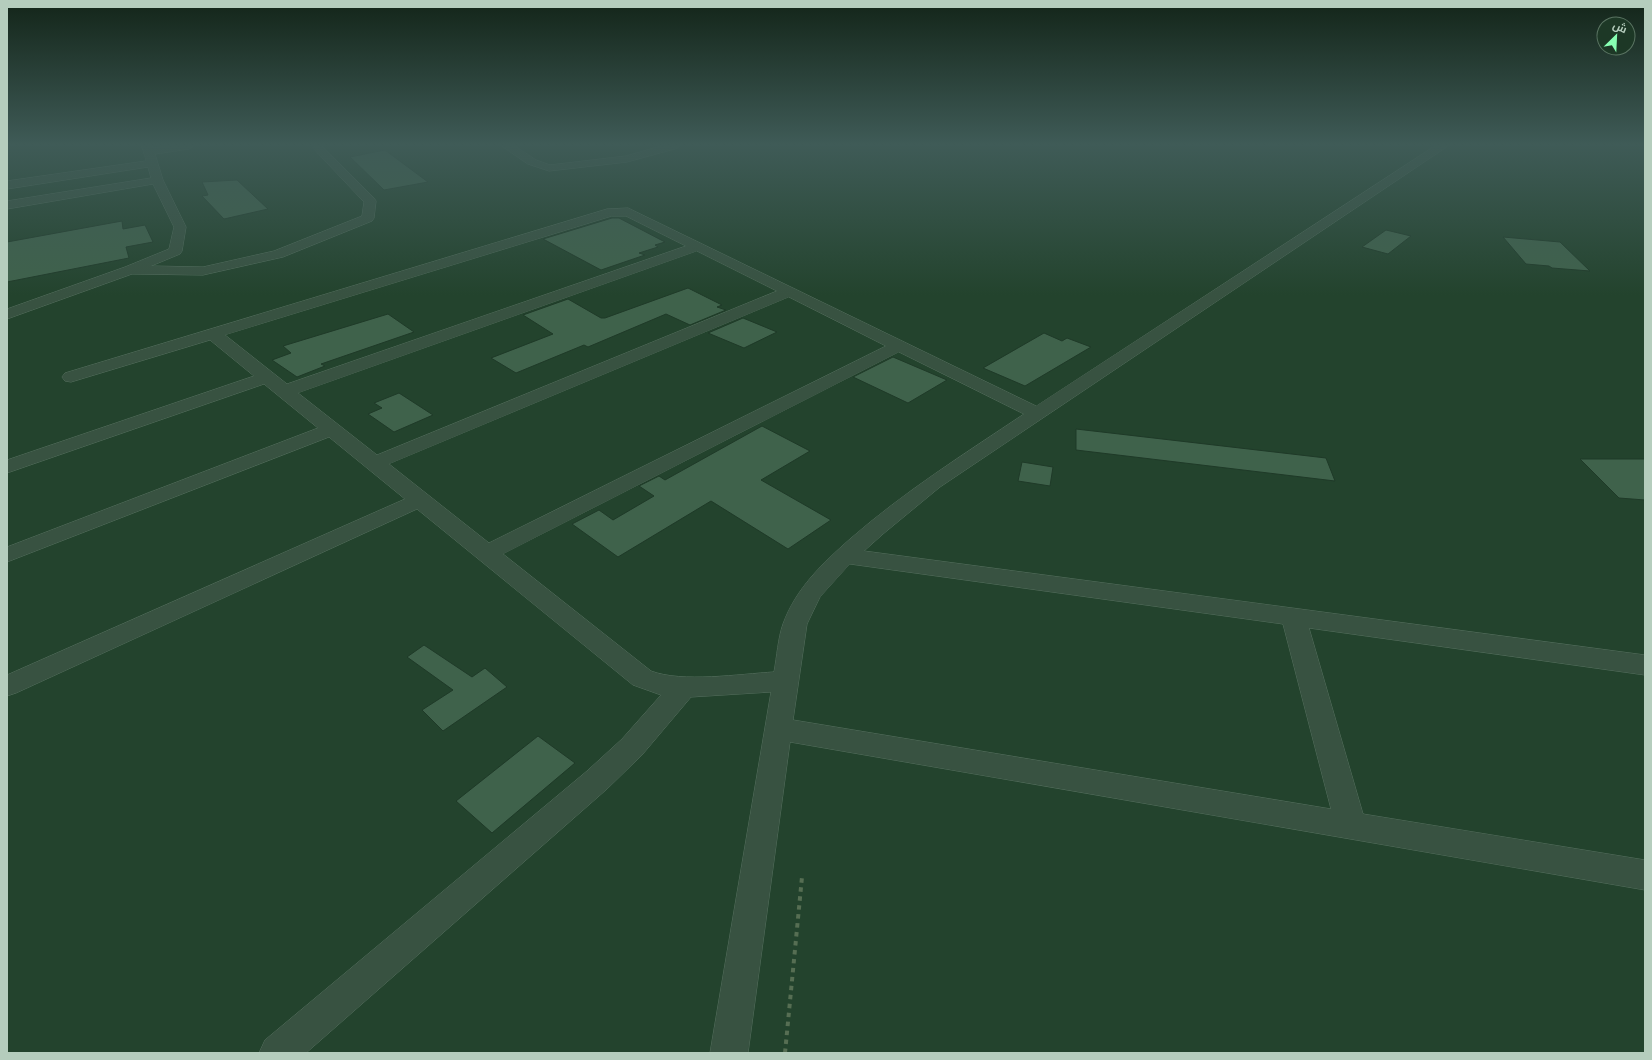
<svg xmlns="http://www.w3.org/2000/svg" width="1652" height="1060" font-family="'Source Sans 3',Cairo,sans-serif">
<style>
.building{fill:#3f624b;stroke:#1f3a28}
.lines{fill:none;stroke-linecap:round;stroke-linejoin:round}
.minor-casing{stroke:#56705f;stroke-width:1}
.path{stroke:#566e53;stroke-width:4;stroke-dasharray:4.5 4.5;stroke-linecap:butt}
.minor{fill:#385241;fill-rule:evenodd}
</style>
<rect width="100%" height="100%" fill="#23432d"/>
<g class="building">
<polygon points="385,150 428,182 384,190 350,157"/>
<polygon points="237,180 268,209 224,219 202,196 208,195 202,182"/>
<polygon points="612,218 619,218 665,242 655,245 658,247 639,253 645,255 601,270 543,239"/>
<polygon points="122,221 123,229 145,225 153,242 126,247 129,258 7,282 7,242"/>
<polygon points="1386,230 1411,236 1388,254 1362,247"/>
<polygon points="1503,237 1560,242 1590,271 1552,268 1549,266 1526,264"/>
<polygon points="688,288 722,305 717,307 726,310 690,325 666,314 588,347 584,345 516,373 491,358 553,334 523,315 568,299 601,318 605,318"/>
<polygon points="388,314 414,332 321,364 325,366 297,377 272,360 291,353 283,346"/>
<polygon points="743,318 777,332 744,348 708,333"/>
<polygon points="1044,333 1062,341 1067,338 1091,347 1025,386 983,368"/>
<polygon points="893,357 947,380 908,403 853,377"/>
<polygon points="399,393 433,415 394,432 368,414 382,408 374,403"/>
<polygon points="762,426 810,451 761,480 831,520 788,549 711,501 618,557 572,524 599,510 613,520 654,496 639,486 659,476 665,480"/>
<polygon points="1076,429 1326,458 1335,481 1076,450"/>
<polygon points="1580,459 1645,459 1645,500 1619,498"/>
<polygon points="1022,462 1053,467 1050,486 1018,481"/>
<polygon points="424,645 472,677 485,668 507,687 443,731 422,710 453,690 407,657"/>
<polygon points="538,736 575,763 492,833 456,801"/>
</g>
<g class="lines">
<g class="minor-casing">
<g id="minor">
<polygon points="142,146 152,146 153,148 166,146 194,146 189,149 155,154 163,180 186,227 182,251 180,254 151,266 203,267 274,251 362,216 364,202 311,146 322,146 374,198 376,201 374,218 372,221 283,257 203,275 132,274 7,319 7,309 125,267 169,249 174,227 153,184 7,209 7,201 151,178 148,167 7,189 7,181 146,161"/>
<polygon points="502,146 515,146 536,160 550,165 626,156 661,146 679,146 678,148 627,162 549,171 528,164"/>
<path d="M1435,146H1448L940,487L883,534L864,551L1645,655V675L1309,628L1363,814L1645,860V890L790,742L748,1053H710L771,692L691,697L642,755L607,789L306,1053H259L265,1040L587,771L622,739L661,695L633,685L417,509L16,693L7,696V675L405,499L329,437L7,562V547L318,428L264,384L7,473V460L254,376L210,340L71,382L65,381L62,377L65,373L607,209L628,208L1036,406ZM612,216H626L686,246L287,384L225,335ZM697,251L777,291L377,455L298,393ZM789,297L886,346L489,543L389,464ZM899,352L1024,414C964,454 904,492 850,539C823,563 796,588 783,624C778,638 777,656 774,672C740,674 682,683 651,671L503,554ZM850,564L1283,624L1331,809L793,720L807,624L820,597Z"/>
</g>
</g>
<polyline class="path" points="785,1053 802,877"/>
<use href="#minor" class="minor"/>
</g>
<linearGradient id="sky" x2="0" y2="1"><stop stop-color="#132519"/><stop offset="0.49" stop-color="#3f5b57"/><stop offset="1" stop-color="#3f5b57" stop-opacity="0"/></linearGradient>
<rect width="1652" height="295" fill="url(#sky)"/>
<rect width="1652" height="1060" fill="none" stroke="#b5cdbd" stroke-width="16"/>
<g transform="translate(1616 36) rotate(24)"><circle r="19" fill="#1d3826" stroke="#5a7462"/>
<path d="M0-3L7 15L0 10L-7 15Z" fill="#87ffb2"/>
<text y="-6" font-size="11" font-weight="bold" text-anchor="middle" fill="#b5cdbd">ش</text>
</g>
</svg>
